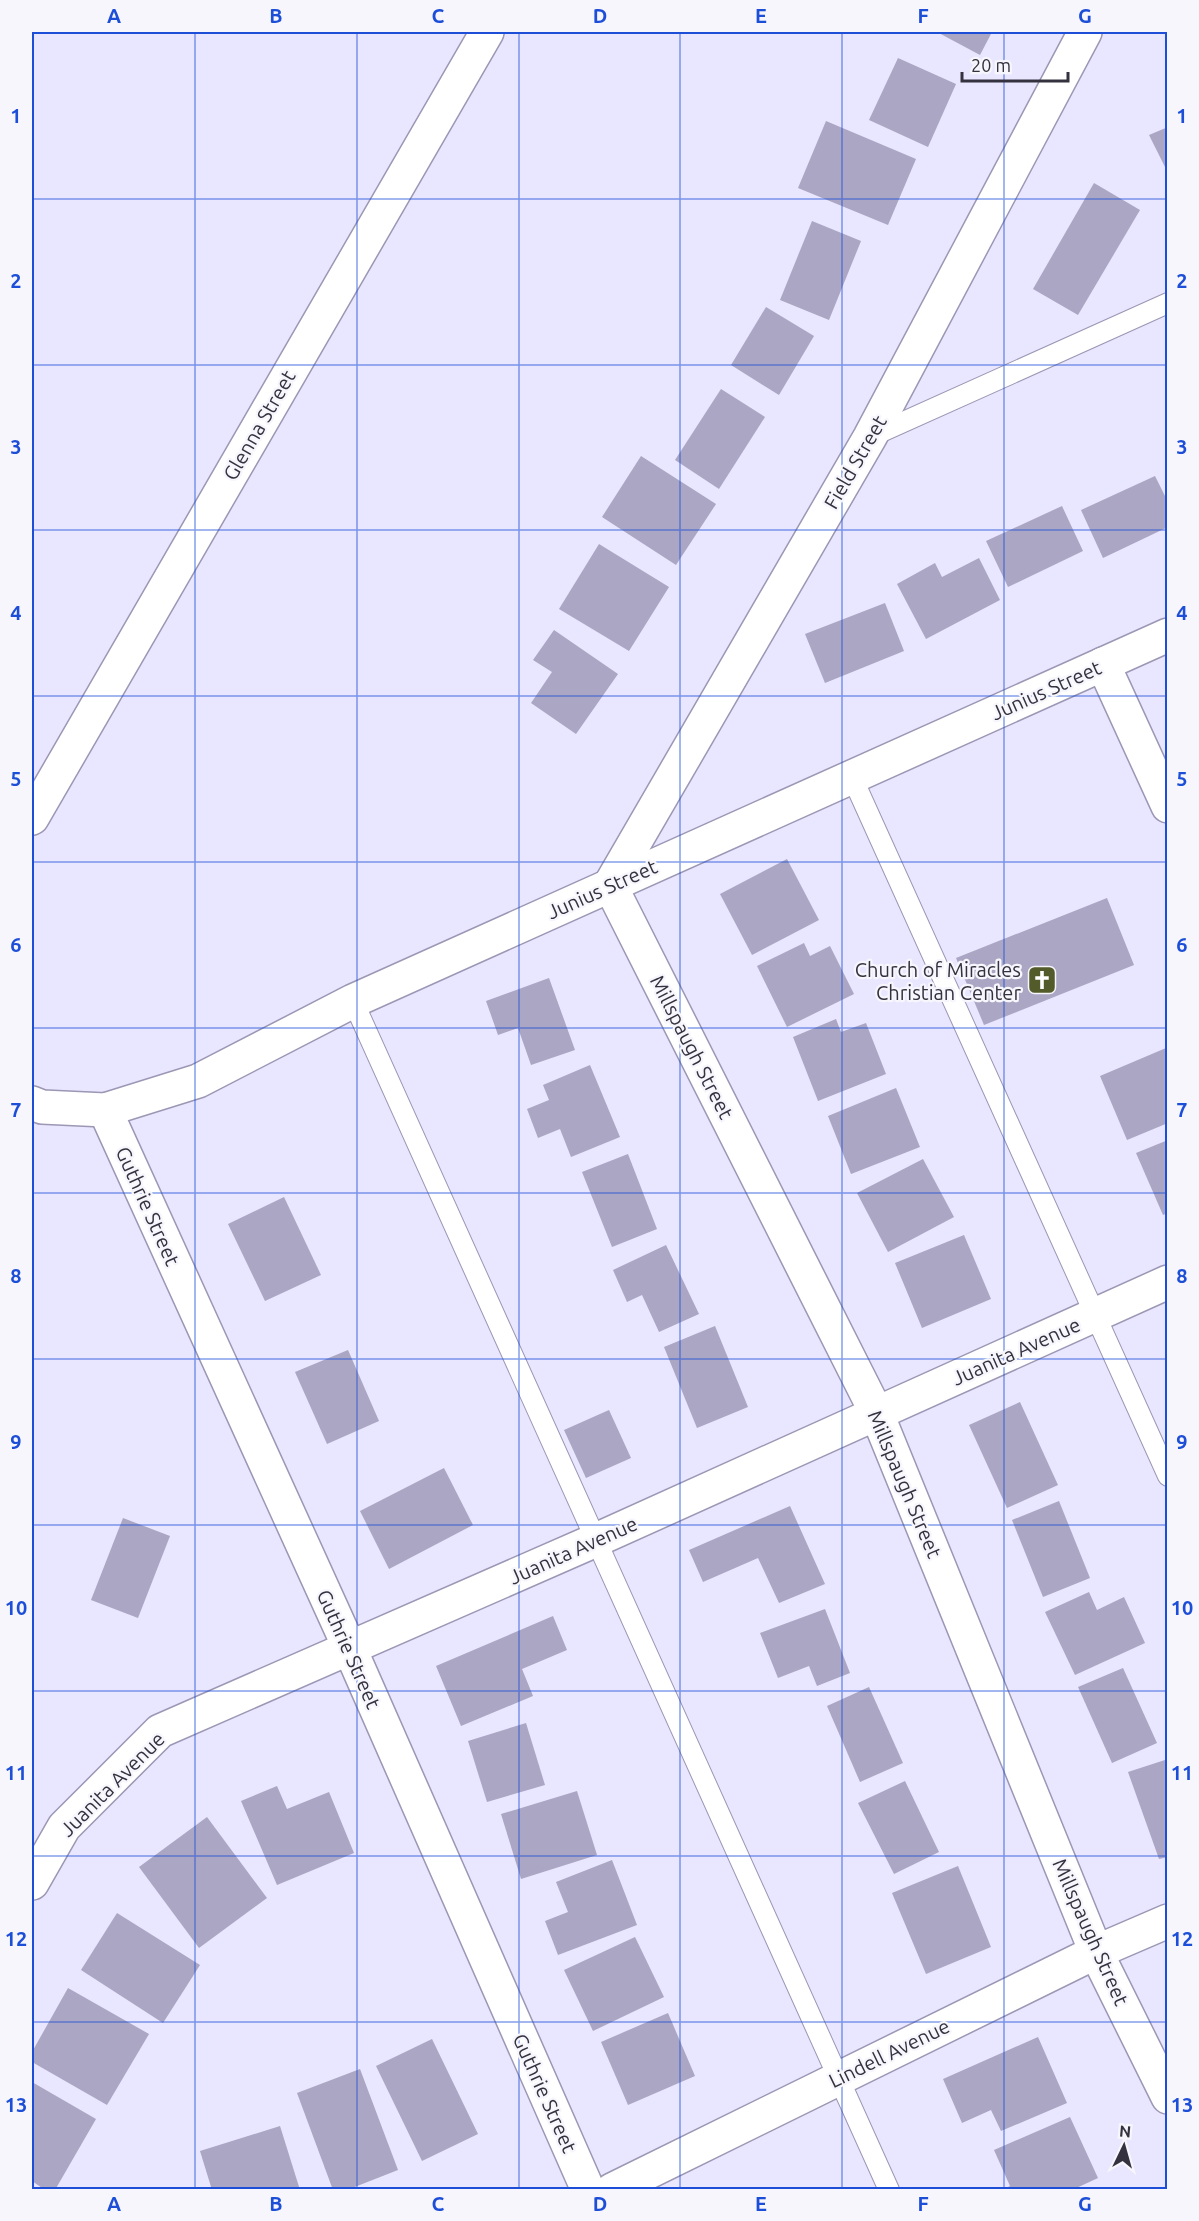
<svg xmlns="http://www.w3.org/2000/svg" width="1199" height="2221" font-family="Ubuntu,sans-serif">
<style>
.building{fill:#aaa6c3}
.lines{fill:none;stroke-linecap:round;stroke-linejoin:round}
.lane-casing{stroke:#9b97b4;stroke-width:22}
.street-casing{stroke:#9b97b4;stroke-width:36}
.secondary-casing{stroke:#9b97b4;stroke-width:36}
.lane{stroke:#fff;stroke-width:20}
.street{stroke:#fff;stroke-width:33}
.secondary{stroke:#fff;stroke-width:33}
.grid{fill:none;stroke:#1d4ed8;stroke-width:1.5;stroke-opacity:0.55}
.labels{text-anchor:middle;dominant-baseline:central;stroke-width:4.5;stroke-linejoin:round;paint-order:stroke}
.street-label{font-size:20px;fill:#34323f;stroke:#f6f6fc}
.poi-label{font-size:20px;fill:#34323f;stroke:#f6f6fc;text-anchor:end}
.neatline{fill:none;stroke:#1d4ed8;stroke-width:2}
.grid-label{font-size:20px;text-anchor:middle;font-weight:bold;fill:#1d4ed8}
</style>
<rect width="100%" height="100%" fill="#e9e6ff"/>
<g class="building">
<polygon points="937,32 992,32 980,55"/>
<polygon points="898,58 956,84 928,147 869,120"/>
<polygon points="826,121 916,159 888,225 798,188"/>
<polygon points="1168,127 1168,173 1149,135"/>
<polygon points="1094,183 1140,210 1078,315 1033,289"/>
<polygon points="812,221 861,241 829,320 780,300"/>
<polygon points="766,307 814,336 779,395 731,365"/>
<polygon points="721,389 765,417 719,489 675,460"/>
<polygon points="641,456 716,504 676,565 602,517"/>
<polygon points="1155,476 1168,502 1168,527 1103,558 1081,510"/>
<polygon points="1062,506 1083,551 1008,587 986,541"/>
<polygon points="599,544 669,587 629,651 559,609"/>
<polygon points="979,558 1000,600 926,639 897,584 935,563 942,577"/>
<polygon points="885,603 904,651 825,683 805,634"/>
<polygon points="554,630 618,674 576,734 531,703 552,672 533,660"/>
<polygon points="787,859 819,920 752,955 720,894"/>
<polygon points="1107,898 1134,965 984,1025 956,958"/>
<polygon points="804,943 810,956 830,946 854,994 787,1027 757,966"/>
<polygon points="549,978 575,1050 531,1065 518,1028 498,1035 486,1001"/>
<polygon points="836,1019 841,1032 866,1023 886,1074 818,1101 793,1037"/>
<polygon points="1166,1048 1168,1123 1127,1140 1100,1076"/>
<polygon points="590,1065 620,1137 571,1157 560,1129 538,1138 527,1109 549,1100 543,1085"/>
<polygon points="896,1088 920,1147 851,1174 828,1116"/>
<polygon points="1168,1140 1168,1213 1163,1215 1136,1153"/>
<polygon points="628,1154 657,1229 612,1247 582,1172"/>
<polygon points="923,1159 954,1217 888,1252 857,1193"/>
<polygon points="284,1197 321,1275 265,1301 228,1224"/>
<polygon points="964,1235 991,1299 922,1328 895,1263"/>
<polygon points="666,1245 699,1314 659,1332 642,1295 627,1302 613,1270"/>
<polygon points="715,1326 748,1407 697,1428 664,1347"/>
<polygon points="348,1350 379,1421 327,1444 295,1372"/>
<polygon points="1020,1402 1058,1485 1007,1508 969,1425"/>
<polygon points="609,1410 631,1458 586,1478 564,1430"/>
<polygon points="444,1468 473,1525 389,1569 360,1511"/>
<polygon points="1059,1501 1090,1578 1043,1597 1012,1520"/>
<polygon points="790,1506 825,1584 779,1603 758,1558 703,1582 689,1550"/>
<polygon points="123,1518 170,1536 138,1618 91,1600"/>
<polygon points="1089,1592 1097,1610 1124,1597 1145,1643 1075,1675 1045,1612"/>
<polygon points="825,1609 850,1673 817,1686 809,1666 778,1678 760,1633"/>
<polygon points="553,1616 567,1650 522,1669 533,1696 461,1726 436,1666"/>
<polygon points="1123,1668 1157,1743 1112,1763 1078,1687"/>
<polygon points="869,1687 903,1763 860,1782 827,1706"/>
<polygon points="526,1723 545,1785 487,1802 468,1741"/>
<polygon points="1168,1759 1168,1857 1159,1859 1128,1772"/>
<polygon points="905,1781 939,1852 894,1874 858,1803"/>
<polygon points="277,1786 287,1809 329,1792 354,1853 277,1885 241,1801"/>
<polygon points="577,1791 597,1855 521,1879 501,1814"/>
<polygon points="207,1817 267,1898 199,1948 139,1867"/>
<polygon points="612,1860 637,1925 558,1955 545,1921 568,1912 556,1882"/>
<polygon points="958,1866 991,1947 926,1974 892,1893"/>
<polygon points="117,1913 200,1965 163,2023 81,1970"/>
<polygon points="635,1937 664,1997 593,2031 564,1970"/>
<polygon points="68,1988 149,2034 107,2105 32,2062 32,2052"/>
<polygon points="668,2013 695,2076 628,2105 601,2042"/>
<polygon points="1038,2037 1067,2103 1001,2131 991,2110 962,2123 943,2079"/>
<polygon points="432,2039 478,2134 422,2161 376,2066"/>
<polygon points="360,2069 398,2170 347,2190 333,2190 297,2093"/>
<polygon points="32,2082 96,2119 55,2190 45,2190 32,2181"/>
<polygon points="1070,2117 1098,2178 1072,2190 1002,2190 1010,2186 994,2150"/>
<polygon points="280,2126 300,2190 212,2190 200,2151"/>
</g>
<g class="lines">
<g class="lane-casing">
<g id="lane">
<polyline points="870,437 1168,303"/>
<polyline points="852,777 1168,1476"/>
<polyline points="353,1001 889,2190"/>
</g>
</g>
<g class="street-casing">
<g id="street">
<polyline points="1085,32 870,437 610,885 877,1414 1096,1952 1168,2097"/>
<polyline points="1103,664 1168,806"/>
<polyline points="105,1110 350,1649 588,2190"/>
<polyline points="32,1883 64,1827 160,1731 596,1540 1168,1282"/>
<polyline points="612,2190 1096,1952 1168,1921"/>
</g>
</g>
<g class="secondary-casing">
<g id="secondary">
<polyline points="32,818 487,32"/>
<polyline points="32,1103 42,1107 105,1110 198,1081 353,1001 1168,635"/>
</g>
</g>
<use href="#lane" class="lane"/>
<use href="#street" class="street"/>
<use href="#secondary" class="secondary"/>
</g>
<path class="grid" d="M195,32V2190M357,32V2190M519,32V2190M680,32V2190M842,32V2190M1004,32V2190M32,199H1168M32,365H1168M32,530H1168M32,696H1168M32,862H1168M32,1028H1168M32,1193H1168M32,1359H1168M32,1525H1168M32,1691H1168M32,1856H1168M32,2022H1168"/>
<defs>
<g id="church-square" transform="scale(1.5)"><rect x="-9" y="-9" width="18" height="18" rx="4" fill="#535b2a" stroke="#f6f6fc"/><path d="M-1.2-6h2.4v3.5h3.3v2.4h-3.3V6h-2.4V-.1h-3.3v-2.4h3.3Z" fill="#fff"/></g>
</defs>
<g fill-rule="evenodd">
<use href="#church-square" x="1042" y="980"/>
</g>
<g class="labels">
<g class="street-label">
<text transform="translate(259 425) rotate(-60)">Glenna Street</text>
<text transform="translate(855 462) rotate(-60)">Field Street</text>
<text transform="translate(1046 690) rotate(-24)">Junius Street</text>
<text transform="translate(602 889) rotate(-24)">Junius Street</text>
<text transform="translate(692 1047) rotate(63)">Millspaugh Street</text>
<text transform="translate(148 1206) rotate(66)">Guthrie Street</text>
<text transform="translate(1016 1351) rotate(-24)">Juanita Avenue</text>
<text transform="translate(905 1484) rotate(67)">Millspaugh Street</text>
<text transform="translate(573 1550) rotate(-24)">Juanita Avenue</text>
<text transform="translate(349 1649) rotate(66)">Guthrie Street</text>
<text transform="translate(112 1784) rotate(-45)">Juanita Avenue</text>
<text transform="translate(1091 1932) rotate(66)">Millspaugh Street</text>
<text transform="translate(889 2053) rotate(-26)">Lindell Avenue</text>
<text transform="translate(545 2093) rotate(66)">Guthrie Street</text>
</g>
<g class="poi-label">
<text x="1021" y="969">Church of Miracles<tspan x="1021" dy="23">Christian Center</tspan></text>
</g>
</g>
<rect width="1199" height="2221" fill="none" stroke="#f6f6fc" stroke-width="66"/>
<g transform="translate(1124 2146) rotate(5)" stroke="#f6f6fc" stroke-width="4.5" paint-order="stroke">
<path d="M0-4.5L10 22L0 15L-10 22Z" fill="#34323f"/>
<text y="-9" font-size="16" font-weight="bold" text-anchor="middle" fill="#34323f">N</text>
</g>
<path d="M962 72v9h106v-9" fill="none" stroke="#34323f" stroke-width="3"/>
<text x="971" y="72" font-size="18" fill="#34323f" stroke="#f6f6fc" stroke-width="4.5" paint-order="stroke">20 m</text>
<rect x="33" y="33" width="1133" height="2155" class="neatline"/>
<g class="grid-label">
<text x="114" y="23">A</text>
<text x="276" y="23">B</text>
<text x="438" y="23">C</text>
<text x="600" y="23">D</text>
<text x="761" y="23">E</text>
<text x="923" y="23">F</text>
<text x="1085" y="23">G</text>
<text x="16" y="123">1</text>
<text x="1182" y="123">1</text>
<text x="16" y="288">2</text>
<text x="1182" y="288">2</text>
<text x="16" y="454">3</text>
<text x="1182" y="454">3</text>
<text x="16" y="620">4</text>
<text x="1182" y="620">4</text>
<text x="16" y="786">5</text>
<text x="1182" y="786">5</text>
<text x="16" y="952">6</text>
<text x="1182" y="952">6</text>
<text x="16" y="1117">7</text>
<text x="1182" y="1117">7</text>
<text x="16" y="1283">8</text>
<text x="1182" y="1283">8</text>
<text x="16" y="1449">9</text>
<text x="1182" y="1449">9</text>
<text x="16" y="1615">10</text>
<text x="1182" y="1615">10</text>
<text x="16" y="1780">11</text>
<text x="1182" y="1780">11</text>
<text x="16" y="1946">12</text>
<text x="1182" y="1946">12</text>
<text x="16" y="2112">13</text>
<text x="1182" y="2112">13</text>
<text x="114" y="2211">A</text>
<text x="276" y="2211">B</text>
<text x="438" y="2211">C</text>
<text x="600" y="2211">D</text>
<text x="761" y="2211">E</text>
<text x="923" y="2211">F</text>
<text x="1085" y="2211">G</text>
</g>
</svg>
